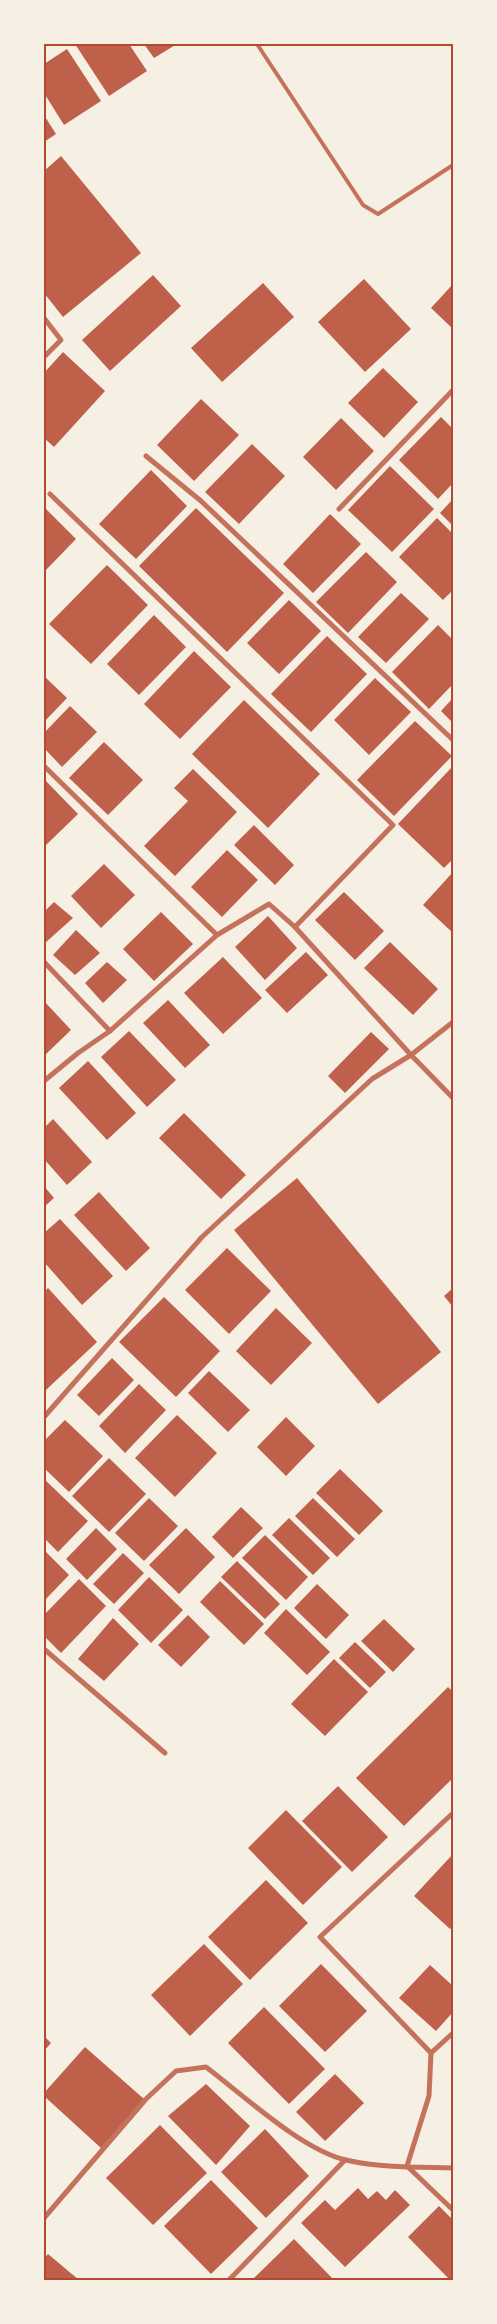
<svg xmlns="http://www.w3.org/2000/svg" width="497" height="2324" font-family="Manrope,sans-serif">
<style>
.building{fill:#bf614a}
.lines{fill:none;stroke-linecap:round;stroke-linejoin:round}
.service{stroke:#c5725c;stroke-width:4}
.minor{stroke:#c5725c;stroke-width:5}
.neatline{fill:none;stroke:#b5482f;stroke-width:2}
</style>
<rect width="100%" height="100%" fill="#f6efe4"/>
<g class="building">
<polygon points="75,44 129,44 147,71 109,96"/>
<polygon points="144,44 177,44 154,58"/>
<polygon points="67,49 101,101 64,125 44,93 44,64"/>
<polygon points="44,115 56,134 44,142"/>
<polygon points="61,156 141,253 63,317 44,293 44,171"/>
<polygon points="153,275 181,306 110,371 82,340"/>
<polygon points="364,279 411,329 365,372 318,322"/>
<polygon points="263,283 294,317 222,382 191,348"/>
<polygon points="453,284 453,329 431,308"/>
<polygon points="63,352 105,391 54,447 44,438 44,373"/>
<polygon points="383,368 418,402 384,438 348,403"/>
<polygon points="201,399 239,435 194,481 157,445"/>
<polygon points="441,417 453,429 453,483 438,499 399,460"/>
<polygon points="341,418 374,451 336,490 303,457"/>
<polygon points="252,444 285,476 239,524 205,492"/>
<polygon points="390,466 434,509 392,552 348,510"/>
<polygon points="151,470 187,506 136,559 99,524"/>
<polygon points="453,499 453,526 440,513"/>
<polygon points="44,507 76,539 44,572"/>
<polygon points="196,508 284,593 227,652 139,566"/>
<polygon points="330,514 361,544 313,593 283,564"/>
<polygon points="437,518 453,534 453,590 443,600 399,557"/>
<polygon points="366,552 397,582 348,633 316,602"/>
<polygon points="107,565 148,605 91,664 49,624"/>
<polygon points="401,593 429,619 386,663 358,637"/>
<polygon points="289,600 321,631 279,674 247,643"/>
<polygon points="154,615 186,647 139,695 107,664"/>
<polygon points="438,625 453,640 453,684 429,709 392,672"/>
<polygon points="327,636 367,674 311,732 271,694"/>
<polygon points="194,651 231,687 180,739 144,704"/>
<polygon points="44,676 67,698 44,722"/>
<polygon points="375,678 411,712 369,755 334,720"/>
<polygon points="453,698 453,723 441,711"/>
<polygon points="244,700 320,774 268,828 192,754"/>
<polygon points="70,706 97,732 62,767 44,748 44,733"/>
<polygon points="415,721 452,756 394,816 357,780"/>
<polygon points="104,742 143,780 108,815 69,778"/>
<polygon points="453,766 453,859 444,868 398,824"/>
<polygon points="193,769 237,812 175,876 144,846 188,801 174,788"/>
<polygon points="44,779 78,814 44,847"/>
<polygon points="254,825 294,865 275,885 234,845"/>
<polygon points="227,850 258,880 222,917 191,887"/>
<polygon points="104,864 135,895 101,928 71,896"/>
<polygon points="453,872 453,933 423,905"/>
<polygon points="344,892 384,931 355,960 315,920"/>
<polygon points="54,902 73,918 45,943 44,912"/>
<polygon points="161,912 193,944 154,981 123,949"/>
<polygon points="268,916 297,948 265,980 235,947"/>
<polygon points="76,930 100,953 75,975 53,955"/>
<polygon points="390,942 438,989 413,1015 364,968"/>
<polygon points="306,952 328,975 287,1013 265,990"/>
<polygon points="223,957 262,998 223,1034 184,993"/>
<polygon points="107,962 127,980 103,1003 85,983"/>
<polygon points="168,1000 210,1045 185,1068 143,1023"/>
<polygon points="44,1001 71,1030 44,1056"/>
<polygon points="129,1031 176,1080 147,1107 101,1057"/>
<polygon points="371,1032 389,1049 345,1093 328,1076"/>
<polygon points="88,1061 136,1113 107,1140 59,1088"/>
<polygon points="184,1113 246,1175 221,1199 159,1138"/>
<polygon points="53,1119 92,1162 67,1185 44,1159 44,1128"/>
<polygon points="297,1178 441,1352 378,1404 234,1230"/>
<polygon points="44,1186 54,1198 44,1207"/>
<polygon points="99,1192 150,1248 126,1271 74,1215"/>
<polygon points="60,1219 113,1276 82,1305 44,1262 44,1233"/>
<polygon points="227,1248 271,1291 229,1334 185,1290"/>
<polygon points="48,1288 97,1342 46,1390 44,1387 44,1292"/>
<polygon points="453,1288 453,1307 444,1296"/>
<polygon points="164,1297 220,1351 176,1397 119,1342"/>
<polygon points="276,1308 312,1343 271,1385 236,1351"/>
<polygon points="112,1358 134,1380 99,1416 77,1395"/>
<polygon points="209,1371 250,1410 228,1432 188,1393"/>
<polygon points="139,1384 166,1410 125,1453 99,1426"/>
<polygon points="177,1415 217,1453 175,1497 135,1458"/>
<polygon points="286,1417 315,1446 286,1476 257,1447"/>
<polygon points="65,1420 103,1456 69,1492 44,1468 44,1441"/>
<polygon points="109,1458 146,1494 109,1532 72,1496"/>
<polygon points="340,1469 383,1511 359,1535 316,1493"/>
<polygon points="44,1479 88,1521 58,1552 44,1538"/>
<polygon points="149,1498 178,1526 144,1561 115,1533"/>
<polygon points="313,1498 355,1539 337,1557 295,1516"/>
<polygon points="241,1507 263,1528 233,1558 212,1537"/>
<polygon points="289,1518 330,1558 313,1575 272,1535"/>
<polygon points="96,1528 117,1549 87,1580 66,1559"/>
<polygon points="186,1528 215,1557 179,1594 149,1565"/>
<polygon points="265,1535 308,1577 286,1600 242,1558"/>
<polygon points="44,1550 69,1575 44,1601"/>
<polygon points="123,1553 144,1573 114,1604 93,1584"/>
<polygon points="237,1561 280,1604 265,1619 221,1577"/>
<polygon points="149,1577 183,1610 151,1643 118,1610"/>
<polygon points="79,1579 106,1606 61,1653 44,1636 44,1615"/>
<polygon points="220,1581 264,1624 244,1645 200,1602"/>
<polygon points="317,1584 349,1615 326,1639 294,1608"/>
<polygon points="286,1609 330,1652 307,1675 264,1633"/>
<polygon points="188,1615 210,1637 181,1667 158,1645"/>
<polygon points="113,1618 139,1644 104,1681 78,1659"/>
<polygon points="384,1619 415,1649 393,1672 361,1641"/>
<polygon points="355,1642 386,1672 370,1688 339,1658"/>
<polygon points="334,1659 368,1692 325,1736 291,1704"/>
<polygon points="448,1687 453,1692 453,1778 404,1826 356,1778"/>
<polygon points="338,1786 388,1837 352,1872 302,1821"/>
<polygon points="286,1810 342,1867 303,1905 248,1848"/>
<polygon points="453,1854 453,1926 450,1929 414,1896"/>
<polygon points="266,1880 308,1923 250,1980 208,1937"/>
<polygon points="204,1944 243,1984 190,2036 151,1995"/>
<polygon points="321,1964 367,2011 325,2052 279,2006"/>
<polygon points="430,1965 453,1986 453,2012 436,2031 399,1998"/>
<polygon points="264,2007 325,2069 289,2104 228,2043"/>
<polygon points="44,2036 51,2043 44,2051"/>
<polygon points="85,2047 144,2099 101,2148 44,2096 44,2093"/>
<polygon points="335,2074 364,2103 325,2141 296,2112"/>
<polygon points="206,2084 250,2126 216,2165 168,2116"/>
<polygon points="160,2125 207,2173 153,2225 106,2178"/>
<polygon points="265,2129 309,2176 266,2218 221,2172"/>
<polygon points="211,2180 258,2228 211,2274 164,2226"/>
<polygon points="358,2188 368,2199 377,2191 386,2200 395,2190 410,2205 345,2267 301,2223 325,2200 335,2210"/>
<polygon points="439,2206 453,2220 453,2280 450,2280 408,2237"/>
<polygon points="294,2239 334,2280 252,2280"/>
<polygon points="48,2254 79,2280 44,2280 44,2259"/>
</g>
<g class="lines">
<polyline class="service" points="257,44 363,205 378,214 453,165"/>
<g class="minor">
<polyline points="44,318 61,340 44,357"/>
<polyline points="146,456 201,501 453,740"/>
<polyline points="50,494 393,825 295,927"/>
<polyline points="339,509 453,390"/>
<polyline points="44,766 217,935"/>
<polyline points="44,962 110,1031"/>
<polyline points="44,1081 78,1053 110,1031 217,935 269,904 295,927 411,1055 453,1098"/>
<polyline points="44,1417 202,1237 372,1079 411,1055 453,1022"/>
<polyline points="44,1649 165,1753"/>
<polyline points="453,1813 320,1937 431,2053 429,2096 407,2166 453,2210"/>
<polyline points="431,2053 453,2033"/>
<path d="M44,2218L146,2099L176,2071L206,2067C243,2095 302,2150 346,2160C380,2168 418,2167 453,2168"/>
<polyline points="229,2280 345,2160"/>
</g>
</g>
<rect width="497" height="2324" fill="none" stroke="#f6efe4" stroke-width="90"/>
<rect x="45" y="45" width="407" height="2234" class="neatline"/>
</svg>
